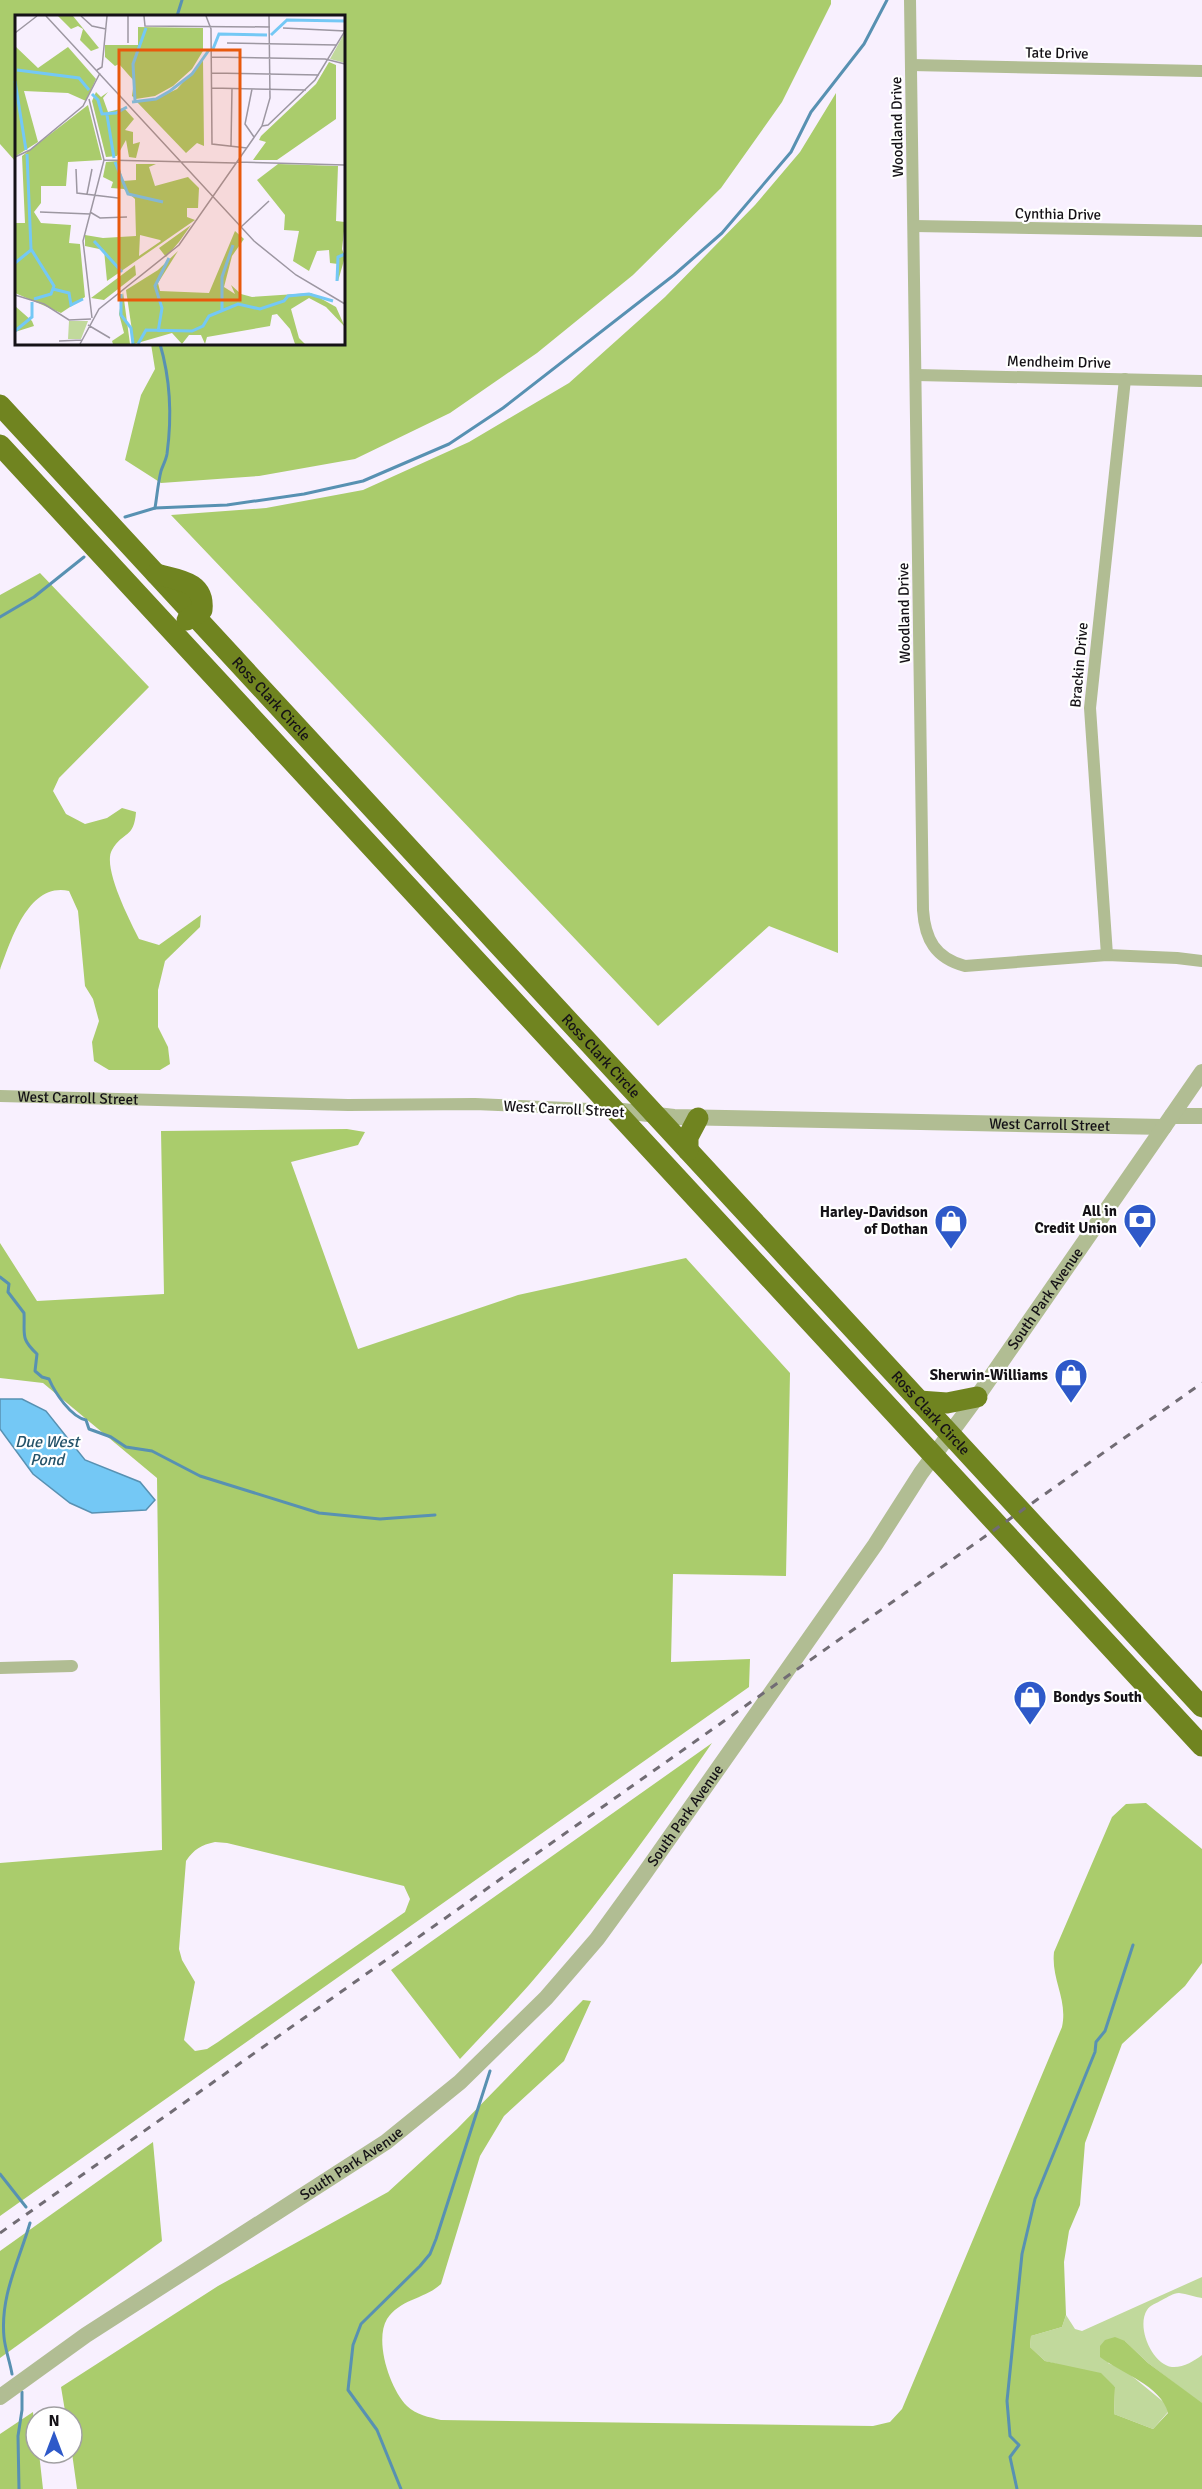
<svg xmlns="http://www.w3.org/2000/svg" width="1202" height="2489" font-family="Signika,sans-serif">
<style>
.green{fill:#c1d99c}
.forest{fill:#aacc6c;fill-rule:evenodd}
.water{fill:#74c8f5;stroke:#5891b2;stroke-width:1.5}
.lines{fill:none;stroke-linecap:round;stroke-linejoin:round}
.stream{stroke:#5891b2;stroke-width:3}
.minor{stroke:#b1bd93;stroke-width:12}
.tertiary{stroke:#b1bd93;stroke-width:16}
.trunk{stroke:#708420;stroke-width:21}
.rail{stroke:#716c74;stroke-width:3;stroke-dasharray:8 8;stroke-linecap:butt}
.labels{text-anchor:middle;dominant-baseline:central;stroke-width:4.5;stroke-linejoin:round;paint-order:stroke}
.street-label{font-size:15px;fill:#151217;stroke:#fff}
.poi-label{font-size:15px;font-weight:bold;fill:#151217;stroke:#fff;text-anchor:end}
.water-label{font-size:16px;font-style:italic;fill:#25536a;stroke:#fff}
.inset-river{fill:none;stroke:#74c8f5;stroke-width:3}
.inset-road{fill:none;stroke:#9d97a2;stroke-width:1.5}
.view{fill:#e8590c;fill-opacity:0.15;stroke:#e8590c;stroke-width:3}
.inset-edge{fill:none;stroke:#151217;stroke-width:3}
</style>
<rect width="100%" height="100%" fill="#f8f0fe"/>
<path class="green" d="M1202,2277V2298C1195,2297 1187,2294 1179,2293C1173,2293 1168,2297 1162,2300C1157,2303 1150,2305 1147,2310C1136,2327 1152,2364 1172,2367C1183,2368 1194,2361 1202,2355V2404L1148,2363L1125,2341L1108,2363L1127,2372L1166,2404L1168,2412L1153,2429L1114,2414L1115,2387L1068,2367L1045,2361L1030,2347L1031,2336L1062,2327L1066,2315L1075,2329L1082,2331Z"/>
<g class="forest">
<polygon points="0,0 831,0 831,4 782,102 721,188 633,275 537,353 450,413 355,459 259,476 161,483 125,460 141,395 155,369 151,344 344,344 344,16 16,16 16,162 0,144"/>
<polygon points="836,93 838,953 769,926 658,1026 171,515 266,508 363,490 469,442 569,383 665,297 755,205 800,152"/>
<path d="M40,573L149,687L59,778L53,791L66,814L85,824L107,818L122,808L136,812C134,839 123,831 112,850C102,867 130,921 139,939L159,945L201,915L200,927L165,961L158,990V1027L168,1047L170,1064L160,1070H109L94,1061L92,1042L99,1021L93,999L85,986L78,911L69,891C28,882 11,941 0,970V595Z"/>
<path d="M347,1129L365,1132L358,1145L291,1162L358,1349L518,1295L686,1258L790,1373L786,1576L673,1574L671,1662L750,1659L749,1687L0,2216V1863L162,1850L157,1478L43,1383L0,1378V1243L37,1301L164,1294L161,1131ZM215,1842L227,1843L404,1886L410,1899L405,1912L218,2042L207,2049L195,2051L184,2040L195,1982L182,1960L179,1949L186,1861C194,1849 201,1845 215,1842Z"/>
<path d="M712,1743C655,1826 596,1908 529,1985C507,2010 483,2034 460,2059L391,1970Z"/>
<path d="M1146,1803L1202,1849V1963L1185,1986L1122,2044L1085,2143L1080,2205L1069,2231L1064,2262L1066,2315L1062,2327L1031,2336L1030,2347L1045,2361L1101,2373L1115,2387L1114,2414L1153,2429L1168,2413C1162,2386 1119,2372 1100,2357V2346L1105,2340L1115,2337L1125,2341L1148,2363L1202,2403V2489H77L72,2453V2417H66L61,2387L218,2286L388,2192L457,2129L583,2000L591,2001L564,2061L504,2116L480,2156L441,2284C425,2299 400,2299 387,2319C374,2341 390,2389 407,2406C416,2415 429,2417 441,2420L873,2426L890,2422L902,2409L1062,2027C1068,1999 1051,1980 1054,1952L1112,1817L1126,1804Z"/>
<polygon points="153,2142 162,2241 0,2358 0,2251"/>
<polygon points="33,2412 36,2453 39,2453 43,2489 0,2489 0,2434"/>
</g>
<polygon class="water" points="0,1399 22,1399 46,1411 85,1460 140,1482 155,1500 146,1510 92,1513 70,1503 33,1474 0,1429"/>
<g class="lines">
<g class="stream">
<polyline points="177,16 182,0"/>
<path d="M155,508C157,496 158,483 161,471C163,465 166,460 167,454C172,417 170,378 160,344"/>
<polyline points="125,517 155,508 227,505 304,494 363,481 449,444 503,408 674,275 722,233 791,152 811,112 864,44 887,0"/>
<polyline points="0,617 34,597 84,557"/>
<path d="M0,1277L9,1284L8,1292L24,1313C25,1335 20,1338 37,1354L35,1371L42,1377L49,1379C55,1393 71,1417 86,1420L89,1429L111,1437L126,1447L152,1451L200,1476L319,1513L380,1519L435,1515"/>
<polyline points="0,2174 26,2207"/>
<path d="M12,2374C10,2362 5,2349 4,2337C0,2296 19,2261 30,2223"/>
<polyline points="19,2489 18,2436 22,2410 22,2392"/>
<polyline points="401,2489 377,2430 348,2390 353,2345 361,2324 420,2266 430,2254 436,2239 490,2071"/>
<polyline points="1017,2489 1010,2457 1019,2445 1010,2436 1007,2401 1022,2254 1035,2199 1095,2052 1096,2042 1105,2031 1133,1945"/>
</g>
<g class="minor">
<path d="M910,0L923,910C925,939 935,958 965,966L1107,955L1177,958L1202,961"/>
<polyline points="911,65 1202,71"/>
<polyline points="914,226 1202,231"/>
<polyline points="916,375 1202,381"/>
<polyline points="1107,955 1090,708 1125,379"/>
<path id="s1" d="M0,1096L348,1105L475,1104L613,1110"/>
<polyline points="0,1668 72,1666"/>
</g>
<g class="tertiary">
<path id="s2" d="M614,1110L674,1117L1164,1127"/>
<polyline points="1172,1116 1202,1116"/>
<path id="s3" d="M0,2397L86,2335L386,2142L460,2082L546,1998L597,1939L642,1877L875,1545L921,1473L977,1397L1202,1072"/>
</g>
<g class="trunk">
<path id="s4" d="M0,405L1202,1707"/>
<polyline points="0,445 1202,1746"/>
<path d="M156,574C178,580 205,581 202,610L187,620"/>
<polyline points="688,1150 688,1137 698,1118"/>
<polyline points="919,1401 947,1403 977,1397"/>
</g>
<polyline class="rail" points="0,2233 1202,1383"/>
</g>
<defs>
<g id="bank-pin" transform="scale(1.725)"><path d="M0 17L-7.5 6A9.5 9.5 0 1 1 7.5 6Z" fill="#2e59c9" stroke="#fff"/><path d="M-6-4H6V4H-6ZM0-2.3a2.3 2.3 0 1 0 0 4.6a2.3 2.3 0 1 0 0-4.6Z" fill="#fff"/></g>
<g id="shop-pin" transform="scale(1.725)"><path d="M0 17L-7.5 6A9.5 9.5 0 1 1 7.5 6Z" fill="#2e59c9" stroke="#fff"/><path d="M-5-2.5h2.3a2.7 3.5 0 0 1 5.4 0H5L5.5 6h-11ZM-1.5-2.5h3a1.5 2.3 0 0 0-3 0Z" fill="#fff"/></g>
</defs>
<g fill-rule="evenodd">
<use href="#bank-pin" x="1140" y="1220"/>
<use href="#shop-pin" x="951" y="1221"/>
<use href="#shop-pin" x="1071" y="1375"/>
<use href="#shop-pin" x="1030" y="1697"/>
</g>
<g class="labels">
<g class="street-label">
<text transform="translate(1057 53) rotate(1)">Tate Drive</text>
<text transform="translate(897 127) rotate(-91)">Woodland Drive</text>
<text transform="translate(1058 214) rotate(1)">Cynthia Drive</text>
<text transform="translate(1059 362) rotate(1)">Mendheim Drive</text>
<text transform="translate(904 613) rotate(-91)">Woodland Drive</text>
<text transform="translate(1079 665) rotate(-85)">Brackin Drive</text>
<text stroke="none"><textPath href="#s4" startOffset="400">Ross Clark Circle</textPath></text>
<text stroke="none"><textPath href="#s4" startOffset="886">Ross Clark Circle</textPath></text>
<text stroke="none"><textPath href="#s1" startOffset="78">West Carroll Street</textPath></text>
<text transform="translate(564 1109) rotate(3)">West Carroll Street</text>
<text stroke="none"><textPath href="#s2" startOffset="436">West Carroll Street</textPath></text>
<text stroke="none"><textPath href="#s3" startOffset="1538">South Park Avenue</textPath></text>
<text stroke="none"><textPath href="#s4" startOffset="1372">Ross Clark Circle</textPath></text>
<text stroke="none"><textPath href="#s3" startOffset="908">South Park Avenue</textPath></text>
<text stroke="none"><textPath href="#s3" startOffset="422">South Park Avenue</textPath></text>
</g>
<g class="poi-label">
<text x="1117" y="1211">All in<tspan x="1117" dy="17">Credit Union</tspan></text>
<text x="928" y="1212">Harley-Davidson<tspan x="928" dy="17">of Dothan</tspan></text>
<text x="1048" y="1375">Sherwin-Williams</text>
<text x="1053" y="1697" text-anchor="start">Bondys South</text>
</g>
<g class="water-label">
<text x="47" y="1442">Due West<tspan x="47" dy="18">Pond</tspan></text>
</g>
</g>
<g transform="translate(15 15)">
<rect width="330" height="330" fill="#f8f0fe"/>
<path d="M330,17V48L315,44ZM54,306H73L66,324H53Z" fill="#c1d99c"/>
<path d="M43,1H58L84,33L76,36L65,25L68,14L63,11L56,14ZM123,12L188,13V36L177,54L158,71L140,81L121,84L117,81L119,66L104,49L100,51L90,42V30H123ZM0,31L23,53L53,32L81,64L71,86L53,78L9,76L23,127L1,141ZM188,45L189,131L182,128L171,138L122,87L141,84L162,74ZM314,47L321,50V104L262,145H238L251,127L244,125L246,121L301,69ZM81,77L86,82L93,77L88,83L93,97L109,93L119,104L110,115L118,117V129L125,127L121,143L114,142L111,125L102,141L91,142L77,86ZM73,90L87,145L53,147L51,171H26V188L19,197L26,208L56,210L54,228L65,229L70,282L46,298L0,278V208H10L7,141ZM103,146L108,166L121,165V149H141L134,152L140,171L173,162L184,173L183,193H172V202L180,205L92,266L89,235L70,231V220L88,223L121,221L120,184L109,174L96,173L98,167L88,162L91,147ZM125,220L145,225L146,226L124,241ZM263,149L323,151L321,206L330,207L327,234L330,242L323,266V249L315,248L314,235L302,236L294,256L278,246L284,216L269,215L270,200L242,165ZM176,210L164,227L151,242L144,233ZM220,216L229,224L217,241L209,272L220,279L216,270L226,279L237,282L296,278L321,292L330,312L311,292L294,283L276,294L284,323L290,329H280L275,314L262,299L257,300L255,311L192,322L190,329L186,320H174L167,329L157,318L119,329L111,275L143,255L163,236L143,268L145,276L194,278ZM120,250L121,260L89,285L76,283ZM108,277L115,329H98L97,326L109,318L104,299ZM0,291L17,306L19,311L0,317Z" fill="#aacc6c" fill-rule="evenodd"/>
<path class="inset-river" d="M256,20L272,5L330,6M198,34L204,19L252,20M2,55L64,63L74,75M0,66L11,135M77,79L83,85L87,99L101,98L112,92M120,86L118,49L131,13M117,87L141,84L155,76L177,59L194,35M92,100L99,143M12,139L16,234L39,271L36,279L19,284M100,147L113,179L148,187M79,226L107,257M0,248L16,235M322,266L323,242L330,239M38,274L54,278L56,290L68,284M106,279V300L116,313L118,329M207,295V262L218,230M0,316L17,302V287M143,317L147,293L140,271L154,243M123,329L131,315L177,316L188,311L194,301L223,289L245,294L269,286L273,281L294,279L318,286"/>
<path class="inset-road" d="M31,1L239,226L281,260L330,289M66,1L77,11L91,14M113,1V28M129,1L130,11L255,12M191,1L196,14L197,129L232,133M0,18L22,1M212,28L322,30M196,42L310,44L330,49M82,55L87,52L92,1M196,58L304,60M196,73L291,75M237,74L230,109L239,122M74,84L89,145L68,226L77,303M247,111L253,110L300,65L330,16L268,13M216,131L217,73M0,142L15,135L68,91L85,58M89,145L221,148M222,147L330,150M61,154L62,178L103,183M72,179L77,154M25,197L75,199M75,197L85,203L112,202M226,212L254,186M0,280L29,289L54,305L76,304M73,310L95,323M44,326L67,325M65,329L84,294L164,230L247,111L255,83L254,1"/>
<path class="view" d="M104,35H225V285H104Z"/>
<rect width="330" height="330" class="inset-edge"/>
</g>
<g transform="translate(54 2435)"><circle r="28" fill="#ffffff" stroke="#a1a0a2" stroke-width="1.5"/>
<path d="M0-4.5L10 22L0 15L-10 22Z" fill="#2e59c9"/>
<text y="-9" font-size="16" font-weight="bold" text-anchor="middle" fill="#151217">N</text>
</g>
</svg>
